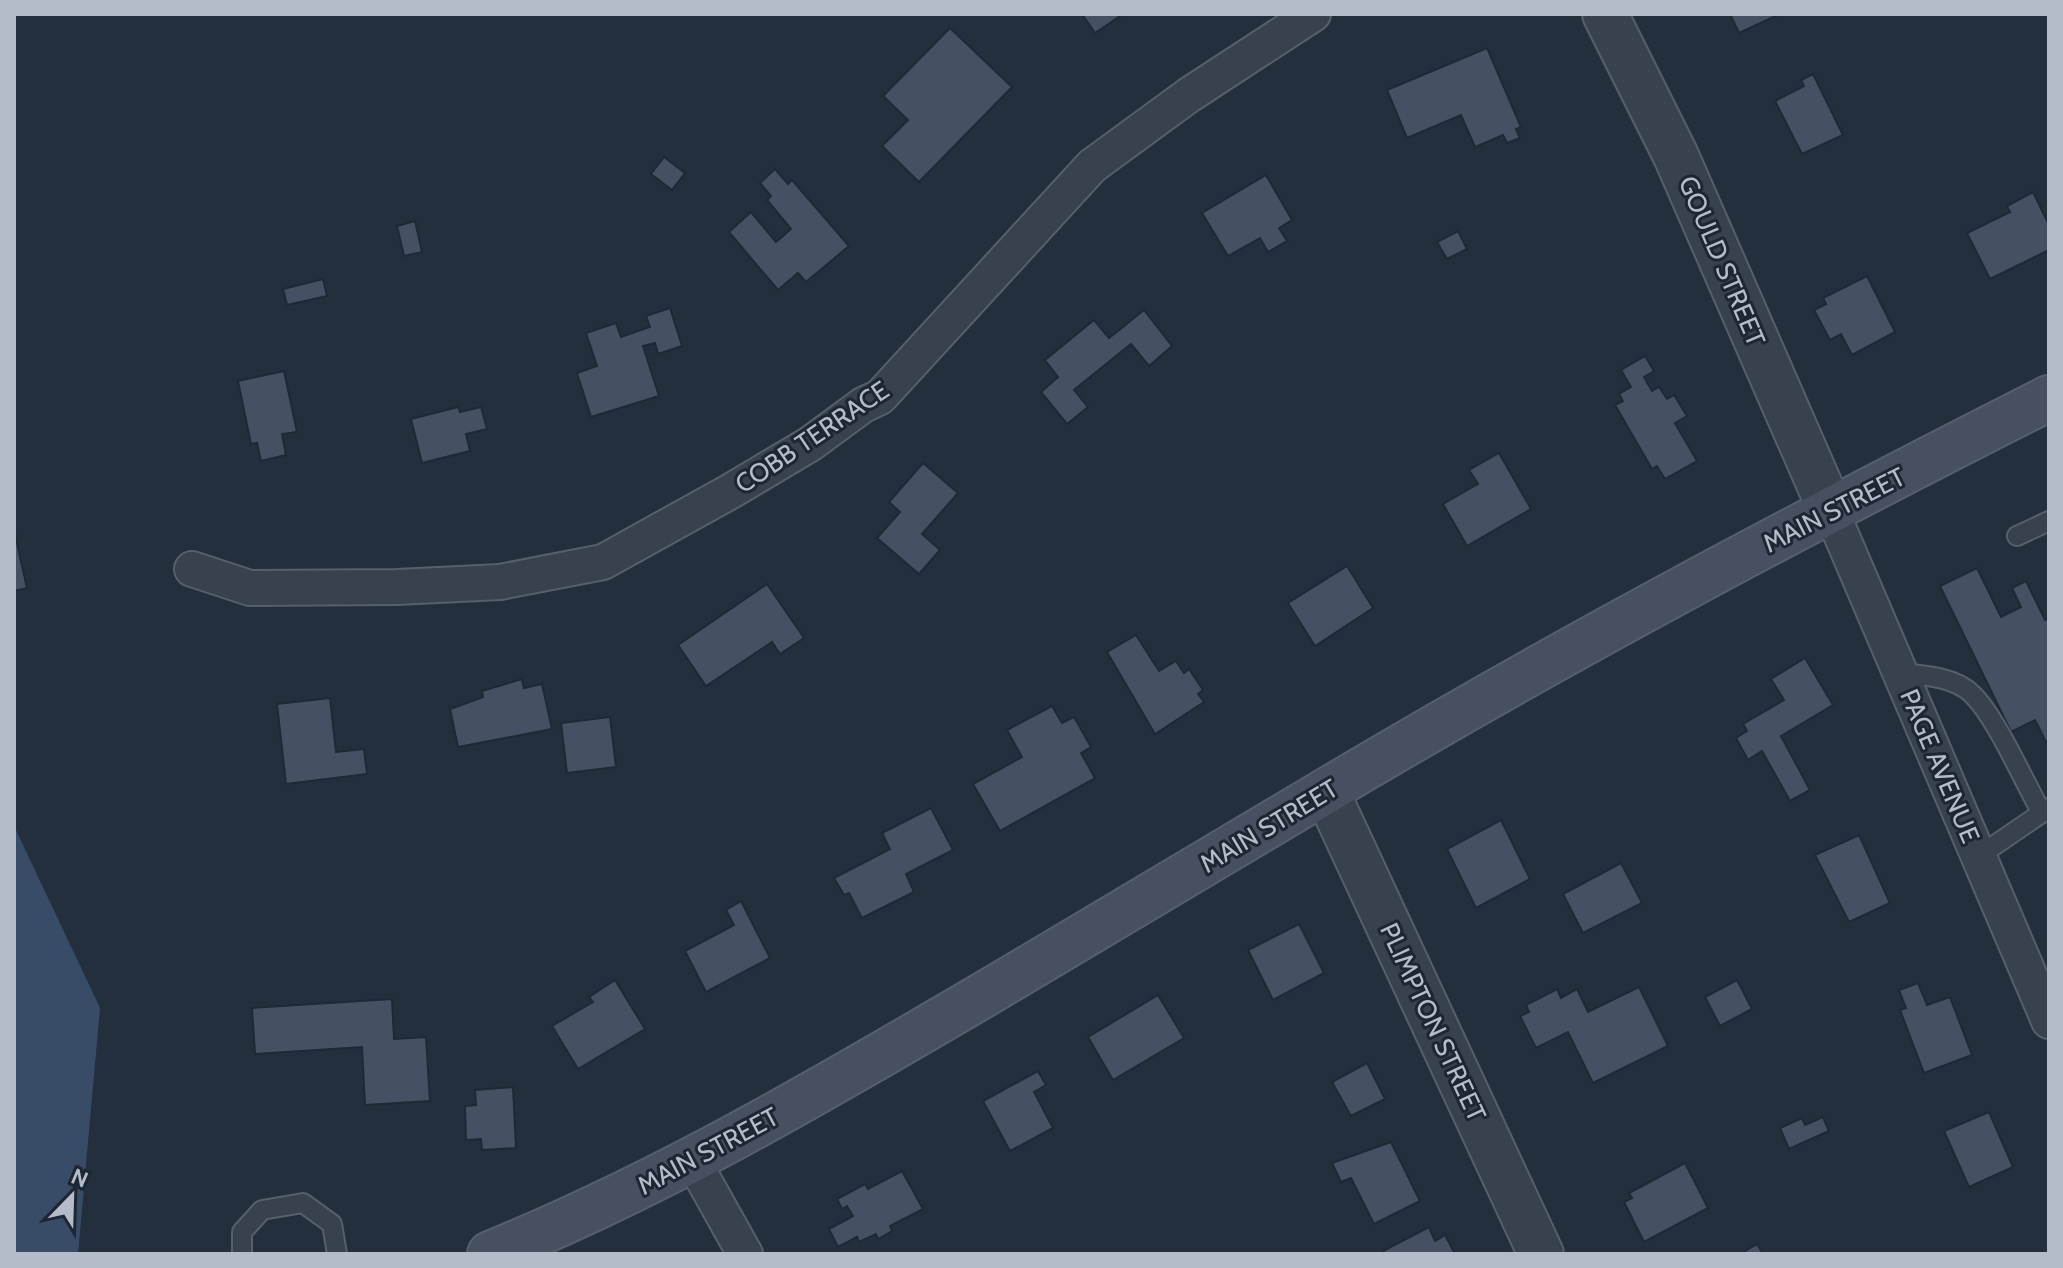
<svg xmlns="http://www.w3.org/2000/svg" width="2063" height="1268" font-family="Cabin,sans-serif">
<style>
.water{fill:#394c67}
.building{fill:#455162;stroke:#1f2835;stroke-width:2}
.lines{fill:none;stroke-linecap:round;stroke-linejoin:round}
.service-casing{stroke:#565f6c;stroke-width:22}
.minor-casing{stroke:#565f6c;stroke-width:38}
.tertiary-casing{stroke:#565f6c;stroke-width:48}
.secondary-casing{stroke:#565f6c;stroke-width:48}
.service{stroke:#38414e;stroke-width:18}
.minor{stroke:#38414e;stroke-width:34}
.tertiary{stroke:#38414e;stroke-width:44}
.secondary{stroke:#465061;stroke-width:44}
.labels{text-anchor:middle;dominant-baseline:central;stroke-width:6;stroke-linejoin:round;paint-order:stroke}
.street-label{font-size:26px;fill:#b4bcc9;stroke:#1d2633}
</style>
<rect width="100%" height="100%" fill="#242f3e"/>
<polygon class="water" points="14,826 100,1008 78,1254 14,1254"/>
<g class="building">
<polygon points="1082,14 1123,14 1095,33"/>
<polygon points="1730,14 1780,14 1739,33"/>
<polygon points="950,28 1012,87 919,182 882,146 908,120 883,96"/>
<polygon points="1487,48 1521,127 1516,129 1520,138 1507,143 1503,135 1475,147 1461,115 1407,138 1387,90"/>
<polygon points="1813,74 1843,135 1802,154 1775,101 1804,86 1801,80"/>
<polygon points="664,157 685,173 672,190 651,174"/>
<polygon points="775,169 788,184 792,180 849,246 806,282 798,273 778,290 729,232 751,212 776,242 791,229 767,200 771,196 760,183"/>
<polygon points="1266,175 1292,220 1279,228 1287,241 1268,252 1260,238 1228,256 1202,213"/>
<polygon points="2033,192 2049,225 2049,250 1990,279 1967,233 2010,212 2007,206"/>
<polygon points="415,221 422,252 404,256 397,226"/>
<polygon points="1458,231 1467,249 1447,259 1437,242"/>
<polygon points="1867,276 1895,332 1852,355 1841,334 1830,340 1814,310 1826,304 1823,298"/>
<polygon points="323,279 327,296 287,305 283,289"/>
<polygon points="670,308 682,346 658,354 655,343 643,346 659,396 591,417 577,373 597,366 586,333 616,323 621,337 650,327 646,316"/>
<polygon points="1144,310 1172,346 1149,366 1131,344 1074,390 1088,407 1067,424 1041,392 1058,377 1045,360 1094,320 1109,338"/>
<polygon points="1645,356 1654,371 1644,377 1652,391 1659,387 1667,399 1674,395 1687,416 1675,423 1697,461 1665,479 1657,466 1652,469 1615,405 1623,401 1619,394 1631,387 1621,370"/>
<polygon points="284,371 297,432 282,434 286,455 261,461 257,443 251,444 238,381"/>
<polygon points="458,407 460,412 481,407 487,429 466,434 470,451 422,463 411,419"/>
<polygon points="1499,453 1531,509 1467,546 1443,504 1478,484 1469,470"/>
<polygon points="923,463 958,493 922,534 940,550 919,574 877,538 900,512 889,502"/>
<polygon points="14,530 27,588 14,591"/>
<polygon points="1347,566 1373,608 1315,646 1288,603"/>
<polygon points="1977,568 2001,617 2021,607 2012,588 2026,581 2045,620 2049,618 2049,741 2046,742 2035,720 2011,732 1940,586"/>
<polygon points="767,584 804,638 780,654 772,642 706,686 678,645"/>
<polygon points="1136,635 1159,671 1176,661 1184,673 1189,669 1203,690 1198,694 1204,702 1155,734 1107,652"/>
<polygon points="1805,658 1833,705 1781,736 1810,790 1790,801 1762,751 1748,760 1736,738 1747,731 1743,724 1784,700 1771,679"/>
<polygon points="522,679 524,688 542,684 552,729 458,747 450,709 483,697 482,691"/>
<polygon points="330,698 336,752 364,749 367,774 286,784 277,704"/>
<polygon points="1052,706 1062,723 1074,717 1091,747 1081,753 1095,778 1000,831 973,784 1022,757 1007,730"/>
<polygon points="610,717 616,767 567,773 561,723"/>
<polygon points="931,808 953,850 906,874 914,892 862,918 849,893 844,895 834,878 890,849 882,833"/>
<polygon points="1501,820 1530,879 1476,908 1447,849"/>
<polygon points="1859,835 1890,903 1849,922 1815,855"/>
<polygon points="1621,863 1642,903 1583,933 1563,894"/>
<polygon points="741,901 770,958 706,992 685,951 734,925 726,910"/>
<polygon points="1299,924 1324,973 1273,1000 1248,950"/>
<polygon points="615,980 645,1029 578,1069 552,1026 593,1002 589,997"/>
<polygon points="1737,980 1752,1009 1720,1026 1705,997"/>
<polygon points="1918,983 1927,1005 1950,997 1972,1055 1924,1073 1900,1010 1906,1008 1899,990"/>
<polygon points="1639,987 1668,1046 1593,1083 1568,1032 1536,1048 1520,1016 1529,1012 1526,1005 1557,989 1561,998 1577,989 1588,1012"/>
<polygon points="1158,995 1184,1038 1113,1080 1088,1037"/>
<polygon points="392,999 394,1039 426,1037 430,1101 365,1105 362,1047 255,1054 252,1008"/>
<polygon points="1367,1063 1385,1099 1351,1116 1332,1082"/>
<polygon points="1038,1071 1046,1085 1034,1092 1053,1128 1010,1151 983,1101"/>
<polygon points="513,1087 516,1148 482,1150 481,1139 466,1140 465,1106 476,1105 475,1090"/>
<polygon points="1989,1112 2013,1167 1969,1187 1944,1131"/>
<polygon points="1823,1117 1829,1131 1789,1149 1780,1128 1802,1118 1805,1125"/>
<polygon points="1391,1142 1420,1201 1374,1224 1351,1178 1341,1182 1332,1163"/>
<polygon points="1685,1163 1708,1208 1644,1242 1624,1202 1632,1198 1629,1193"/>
<polygon points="902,1171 923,1209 890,1226 892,1231 878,1239 876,1234 859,1242 857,1237 838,1247 829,1229 853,1216 847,1206 842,1209 837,1199 865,1184 868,1189"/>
<polygon points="1429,1227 1435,1241 1445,1235 1455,1254 1385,1254 1383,1251"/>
<polygon points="1757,1244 1763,1254 1740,1254"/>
</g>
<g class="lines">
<g class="service-casing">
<g id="service">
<polyline points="2017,536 2049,521"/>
<path d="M1900,673C1923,675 1955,677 1972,694C1996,717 2024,782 2042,813"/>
<polyline points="1979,856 2049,808"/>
<polyline points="242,1254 242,1232 262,1210 303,1203 332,1224 337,1254"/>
</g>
</g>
<g class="minor-casing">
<g id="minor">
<polyline points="1831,511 2049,1021"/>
<polyline points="192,569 250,588 397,587 500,582 603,562 731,491 810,444 863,405 880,397 1092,166 1189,95 1313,14"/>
<polyline points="693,1161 745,1254"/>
</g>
</g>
<g class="tertiary-casing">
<g id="tertiary">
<polyline points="1605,14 1676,156 1831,511"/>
<polyline points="1326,791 1541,1254"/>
</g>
</g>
<g class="secondary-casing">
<path id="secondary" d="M490,1254C665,1182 818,1092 980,997C1096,928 1211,859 1326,791C1562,650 1804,522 2049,398"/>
</g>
<use href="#service" class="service"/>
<use href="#minor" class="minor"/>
<use href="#tertiary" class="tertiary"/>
<use href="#secondary" class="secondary"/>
</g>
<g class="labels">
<g class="street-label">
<text transform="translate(1722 261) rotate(67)">GOULD STREET</text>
<text transform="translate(812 437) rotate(-34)">COBB TERRACE</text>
<text transform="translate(1834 510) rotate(-27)">MAIN STREET</text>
<text transform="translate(1940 766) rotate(67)">PAGE AVENUE</text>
<text transform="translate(1269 826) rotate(-31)">MAIN STREET</text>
<text transform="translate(1433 1022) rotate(65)">PLIMPTON STREET</text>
<text transform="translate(708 1151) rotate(-28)">MAIN STREET</text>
</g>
</g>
<rect width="2063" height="1268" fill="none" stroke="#b4bcc9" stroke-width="32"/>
<g transform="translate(72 1196) rotate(23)" stroke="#1d2633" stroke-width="6" paint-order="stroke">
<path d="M0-6L14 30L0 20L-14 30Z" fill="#b4bcc9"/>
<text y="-12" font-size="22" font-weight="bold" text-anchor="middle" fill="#b4bcc9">N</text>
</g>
</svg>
